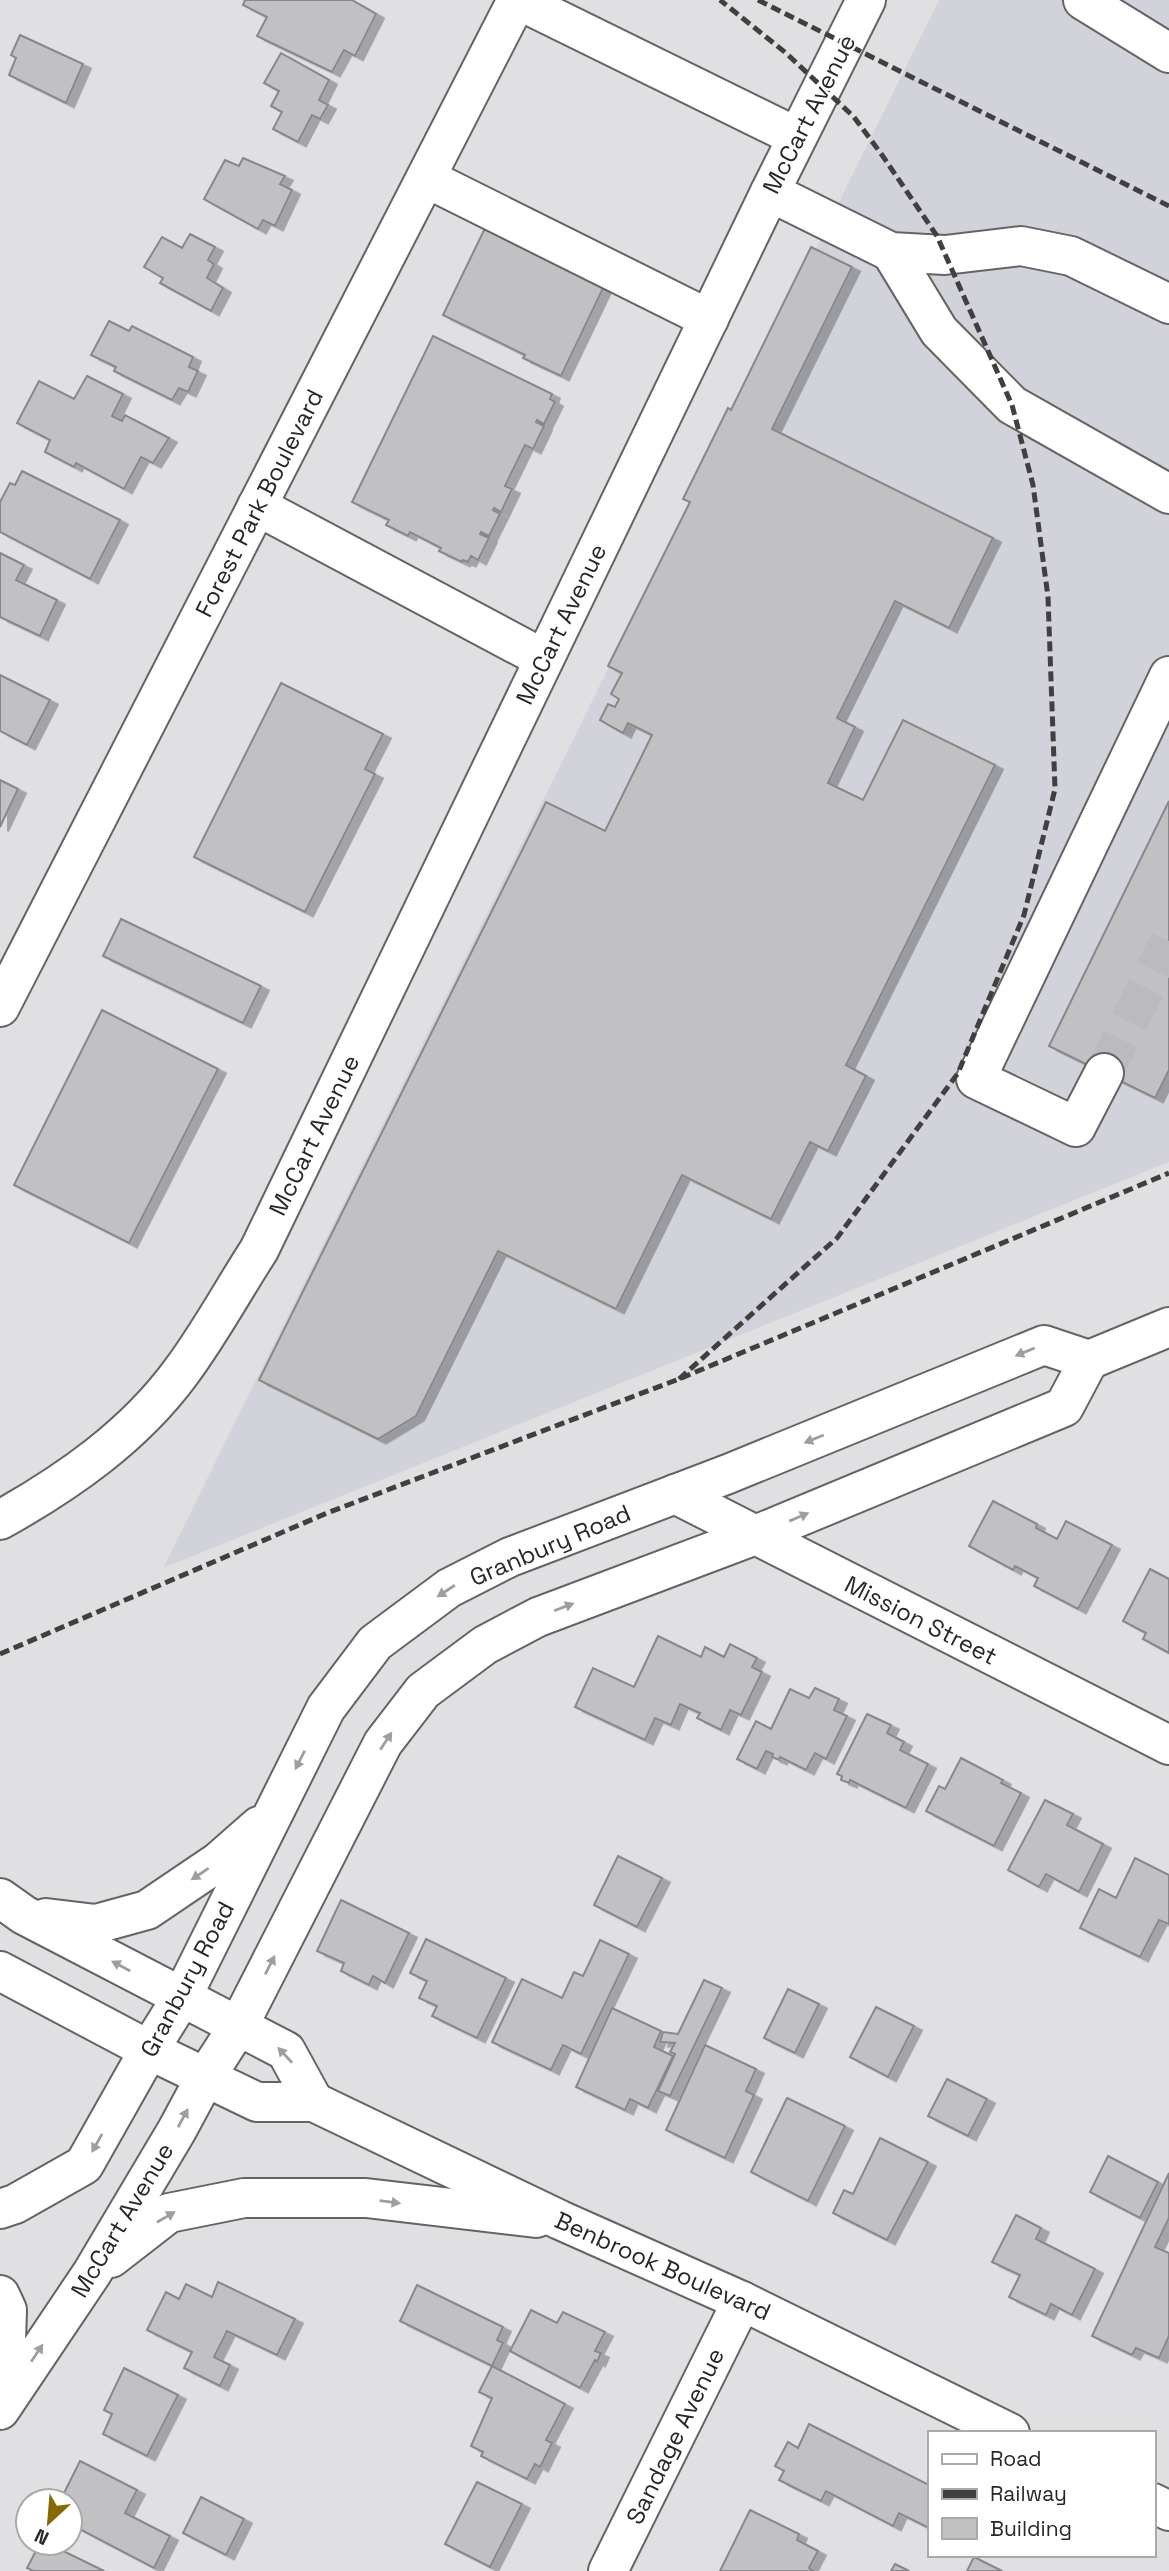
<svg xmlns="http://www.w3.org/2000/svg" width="1169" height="2571" font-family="'Space Grotesk',sans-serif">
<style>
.built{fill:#d2d2db}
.building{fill:#c1c1c4;stroke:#88888a;stroke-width:2;filter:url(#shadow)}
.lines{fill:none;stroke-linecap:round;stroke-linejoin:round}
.minor-tunnel{stroke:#bbbbbe;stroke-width:38;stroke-dasharray:38 19;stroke-linecap:butt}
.minor-casing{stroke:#646466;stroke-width:42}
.major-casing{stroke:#646466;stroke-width:42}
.minor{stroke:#fff;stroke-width:38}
.major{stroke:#fff;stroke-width:38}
.rail{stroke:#404041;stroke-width:5;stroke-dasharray:10 5;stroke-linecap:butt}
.oneway{fill:#9e9e9e}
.labels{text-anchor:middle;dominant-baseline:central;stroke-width:5;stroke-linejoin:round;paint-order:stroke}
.street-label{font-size:24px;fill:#272728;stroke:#fff}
</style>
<defs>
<filter id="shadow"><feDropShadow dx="8" dy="4.5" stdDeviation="0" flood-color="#0004"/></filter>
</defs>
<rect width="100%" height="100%" fill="#e0e0e3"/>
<polygon class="built" points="939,0 1169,0 1169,1162 163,1568"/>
<g class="building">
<polygon points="245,0 352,0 376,14 355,56 344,50 332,72 257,36 267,17 243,5"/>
<polygon points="20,35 83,64 66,103 9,75 16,58 11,55"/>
<polygon points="281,53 329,80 319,100 328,105 320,119 312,115 298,142 273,129 282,112 271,106 279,91 264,83"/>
<polygon points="243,158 285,176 280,184 292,190 275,226 263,220 258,229 204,199 225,160 239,166"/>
<polygon points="486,226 606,282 561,376 523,358 525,355 443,315"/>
<polygon points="190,234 215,247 208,260 214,264 207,278 223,288 211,311 160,283 163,278 144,267 162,237 182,248"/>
<polygon points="811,247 852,267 772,429 993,538 949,628 895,601 837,718 855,727 828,783 863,800 903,720 995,765 846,1065 866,1076 828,1151 810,1142 771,1219 682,1175 616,1309 498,1251 416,1416 378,1439 259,1380 546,802 605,831 652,735 628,723 623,733 600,720 608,704 615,707 619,699 611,694 622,673 608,666 690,502 683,499 728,408 731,410"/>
<polygon points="109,321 129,331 132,326 193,357 189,367 198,371 188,392 179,388 172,400 114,371 116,367 91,355"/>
<polygon points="433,336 552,394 550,399 555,402 544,424 537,420 536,422 544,426 533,449 525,445 505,486 512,489 501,512 494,508 493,510 500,514 489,536 481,532 480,534 489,538 478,560 471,556 468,562 463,560 462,562 439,551 441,548 410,532 408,536 386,525 389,520 352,502"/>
<polygon points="87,376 123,394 112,416 122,421 125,415 169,438 153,463 141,457 124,489 76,463 74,467 45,452 50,440 17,423 39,381 74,399"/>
<polygon points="22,471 120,520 90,579 0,532 0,502 10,483 15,485"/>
<polygon points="0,553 24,565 16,580 57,600 40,636 0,617"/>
<polygon points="0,675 50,700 27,745 0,731"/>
<polygon points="281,683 383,734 365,769 375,774 305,912 194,857"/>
<polygon points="0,780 18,789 0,827"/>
<polygon points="1169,801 1169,1070 1155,1098 1049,1046"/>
<polygon points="121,919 261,986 243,1023 103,956"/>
<polygon points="102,1010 218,1069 129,1243 14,1185"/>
<polygon points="993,1501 1037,1524 1036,1528 1057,1539 1066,1521 1112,1545 1078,1609 1034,1586 1038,1578 1015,1566 1013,1570 969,1546"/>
<polygon points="1150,1569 1169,1579 1169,1653 1143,1639 1146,1633 1123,1621"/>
<polygon points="658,1636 701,1657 705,1647 724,1657 730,1644 757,1658 752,1667 762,1672 741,1715 730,1710 721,1730 697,1718 700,1713 680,1704 671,1725 655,1718 645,1740 575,1707 593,1668 634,1687"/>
<polygon points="815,1688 839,1699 834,1710 847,1716 826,1759 815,1753 806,1770 780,1757 779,1760 772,1757 773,1754 766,1751 757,1769 737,1759 756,1721 771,1729 790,1689 809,1698"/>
<polygon points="867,1714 891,1725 887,1733 904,1742 900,1750 928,1764 906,1808 850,1780 849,1783 841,1780 842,1776 837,1774"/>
<polygon points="961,1758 1003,1780 1001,1783 1021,1793 994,1846 926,1811 939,1786 945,1789"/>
<polygon points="1045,1800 1073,1814 1067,1825 1103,1844 1079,1892 1046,1874 1039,1887 1008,1870"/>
<polygon points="618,1856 662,1878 637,1927 594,1905"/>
<polygon points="1135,1858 1169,1875 1169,1924 1159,1920 1140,1957 1080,1928 1099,1889 1116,1898"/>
<polygon points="341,1900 409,1933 385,1983 373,1976 369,1985 341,1971 344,1963 317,1951"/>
<polygon points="426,1939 506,1978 477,2038 432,2016 437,2006 419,1998 427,1981 410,1973"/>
<polygon points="600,1940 629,1954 581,2054 563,2045 551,2070 492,2042 522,1979 562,1998 574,1972 583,1976"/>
<polygon points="704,1980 722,1988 670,2096 658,2091 675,2054 670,2052 675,2043 660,2042 663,2032 678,2034"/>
<polygon points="788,1989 819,2004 795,2053 764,2038"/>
<polygon points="876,2007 914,2026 888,2077 850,2057"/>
<polygon points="612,2008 661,2031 654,2047 673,2056 648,2108 630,2099 625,2110 576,2087"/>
<polygon points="705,2045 756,2069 746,2091 754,2095 725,2158 666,2130"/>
<polygon points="947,2079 987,2099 968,2136 928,2116"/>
<polygon points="787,2098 845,2126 808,2201 751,2172"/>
<polygon points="880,2138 928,2162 887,2240 833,2213 844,2190 853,2194"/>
<polygon points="1108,2156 1158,2182 1140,2218 1090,2192"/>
<polygon points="1169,2173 1169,2218 1155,2247 1169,2253 1169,2336 1159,2358 1136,2348 1132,2355 1092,2336"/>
<polygon points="1016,2215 1041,2228 1036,2239 1095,2269 1072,2315 1051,2304 1046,2315 1009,2297 1020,2275 992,2262"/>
<polygon points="218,2282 295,2319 277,2355 227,2331 214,2357 230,2365 220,2386 184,2368 192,2352 147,2330 166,2292 179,2299 186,2284 212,2297"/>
<polygon points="417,2285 503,2327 497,2340 503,2343 492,2366 400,2321"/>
<polygon points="531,2310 557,2323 563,2312 605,2332 595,2351 601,2353 597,2362 595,2360 580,2388 510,2351"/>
<polygon points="492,2366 565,2404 546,2440 552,2443 540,2467 535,2464 527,2479 481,2456 483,2452 471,2446 492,2398 479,2392"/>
<polygon points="124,2368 178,2395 147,2456 103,2434 112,2414 104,2410"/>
<polygon points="809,2424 929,2485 929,2528 899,2513 893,2526 826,2491 821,2501 779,2480 784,2471 775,2466 788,2442 798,2448"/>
<polygon points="80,2461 137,2490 125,2513 170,2536 154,2568 70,2524 70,2501 60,2501"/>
<polygon points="477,2482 522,2504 490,2567 445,2544"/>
<polygon points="201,2497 244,2519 226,2555 183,2533"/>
<polygon points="750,2510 799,2534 797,2540 818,2551 809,2568 814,2571 720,2571"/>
<polygon points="40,2543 47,2543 104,2571 33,2571 27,2568"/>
<polygon points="974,2557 1002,2571 967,2571"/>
<polygon points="895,2564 909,2571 891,2571"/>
</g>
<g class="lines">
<polyline class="minor-tunnel" points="1104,1073 1169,941"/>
<g class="minor-casing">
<g id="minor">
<polyline points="518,0 797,137"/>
<polyline points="1083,0 1169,53"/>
<polyline points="426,178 709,319"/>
<polyline points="770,192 891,252 945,255 1021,246 1071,256 1169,304"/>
<polyline points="891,252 939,331 1012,405 1169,494"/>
<polyline points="257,506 544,659"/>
<polyline points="0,1007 517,0"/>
<polyline points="1104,1073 1076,1127 976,1079 1169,676"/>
<polyline points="675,1494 1169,1745"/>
<polyline points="0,1898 24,1915 286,2051 314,2102"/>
<polyline points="46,1918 96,1924 147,1910 218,1862 259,1826"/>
<polyline points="0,1971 149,2050 257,2102 314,2102 560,2220 742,2301 1010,2433"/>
<polyline points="0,2209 15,2204 84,2165 149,2050 182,1997 326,1708 375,1643 449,1588 510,1557 728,1474 1044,1345 1089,1360"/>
<polyline points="111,2258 169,2213 244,2198 366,2198 536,2218"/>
<polyline points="0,2295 7,2310 4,2402"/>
<polyline points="0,2410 92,2273 177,2130 205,2078 239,2025 383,1743 423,1691 485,1645 538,1617 753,1536 1064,1407 1089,1360 1169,1327"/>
<polyline points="1153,2503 1169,2511"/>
<polyline points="608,2571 742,2301"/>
</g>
</g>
<g class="major-casing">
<path id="major" d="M0,1520C68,1482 134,1436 181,1372C210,1333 233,1290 259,1250L770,192L866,0"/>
</g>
<use href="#minor" class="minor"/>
<use href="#major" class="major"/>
<g class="rail">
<polyline points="758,0 1169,206"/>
<polyline points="679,1379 837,1238 958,1073 1024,915 1055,789 1048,597 1033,485 1012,405 937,236 882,155 854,117 786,53 720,0"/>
<polyline points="0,1654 327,1513 679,1379 1169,1173"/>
</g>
</g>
<defs><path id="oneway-solid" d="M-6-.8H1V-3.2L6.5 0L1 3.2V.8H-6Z" transform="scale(1.75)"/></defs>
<g class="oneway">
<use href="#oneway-solid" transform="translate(1025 1352) rotate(158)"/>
<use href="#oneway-solid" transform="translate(814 1439) rotate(158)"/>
<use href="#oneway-solid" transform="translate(799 1517) rotate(-23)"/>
<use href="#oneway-solid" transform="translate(446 1591) rotate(147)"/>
<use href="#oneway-solid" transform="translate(564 1607) rotate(-21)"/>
<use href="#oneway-solid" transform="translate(386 1741) rotate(-57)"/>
<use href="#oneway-solid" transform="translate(300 1760) rotate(117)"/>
<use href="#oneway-solid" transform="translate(200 1874) rotate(146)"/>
<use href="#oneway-solid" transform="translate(270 1965) rotate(-63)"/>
<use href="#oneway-solid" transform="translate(121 1966) rotate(-152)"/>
<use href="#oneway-solid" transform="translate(285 2055) rotate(-133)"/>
<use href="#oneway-solid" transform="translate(183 2118) rotate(-62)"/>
<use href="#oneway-solid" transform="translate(97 2143) rotate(119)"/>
<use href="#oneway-solid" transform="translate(390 2202) rotate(7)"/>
<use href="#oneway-solid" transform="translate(166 2217) rotate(-30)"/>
<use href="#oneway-solid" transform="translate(37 2353) rotate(-56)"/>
</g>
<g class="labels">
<g class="street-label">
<text transform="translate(809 114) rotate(-63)">McCart Avenue</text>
<text transform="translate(259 503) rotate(-63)">Forest Park Boulevard</text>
<text transform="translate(561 624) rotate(-64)">McCart Avenue</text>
<text transform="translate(314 1135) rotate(-64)">McCart Avenue</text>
<text transform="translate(550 1545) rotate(-23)">Granbury Road</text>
<text transform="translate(921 1620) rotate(27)">Mission Street</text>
<text transform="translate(187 1979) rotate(-62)">Granbury Road</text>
<text transform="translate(122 2220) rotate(-59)">McCart Avenue</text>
<text transform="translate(663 2266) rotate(24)">Benbrook Boulevard</text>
<text transform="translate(675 2436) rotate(-64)">Sandage Avenue</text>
</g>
</g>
<rect x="928" y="2431" width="228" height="126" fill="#ffffff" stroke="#a9a9a9" stroke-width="2"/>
<rect x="942" y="2454" width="35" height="10" fill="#ffffff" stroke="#a9a9a9" stroke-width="2"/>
<text x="990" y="2466" font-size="21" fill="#272728">Road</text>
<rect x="942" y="2489" width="35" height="10" fill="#404041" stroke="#a9a9a9" stroke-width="2"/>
<text x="990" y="2501" font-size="21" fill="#272728">Railway</text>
<rect x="942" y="2518" width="35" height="21" fill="#c1c1c4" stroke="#a9a9a9" stroke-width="2"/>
<text x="990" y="2536" font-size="21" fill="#272728">Building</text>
<g transform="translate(49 2522) rotate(206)"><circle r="33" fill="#ffffff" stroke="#a9a9a9" stroke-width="2"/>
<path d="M0-5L12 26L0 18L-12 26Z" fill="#876803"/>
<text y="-10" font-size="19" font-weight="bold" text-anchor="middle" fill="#272728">N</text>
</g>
</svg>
